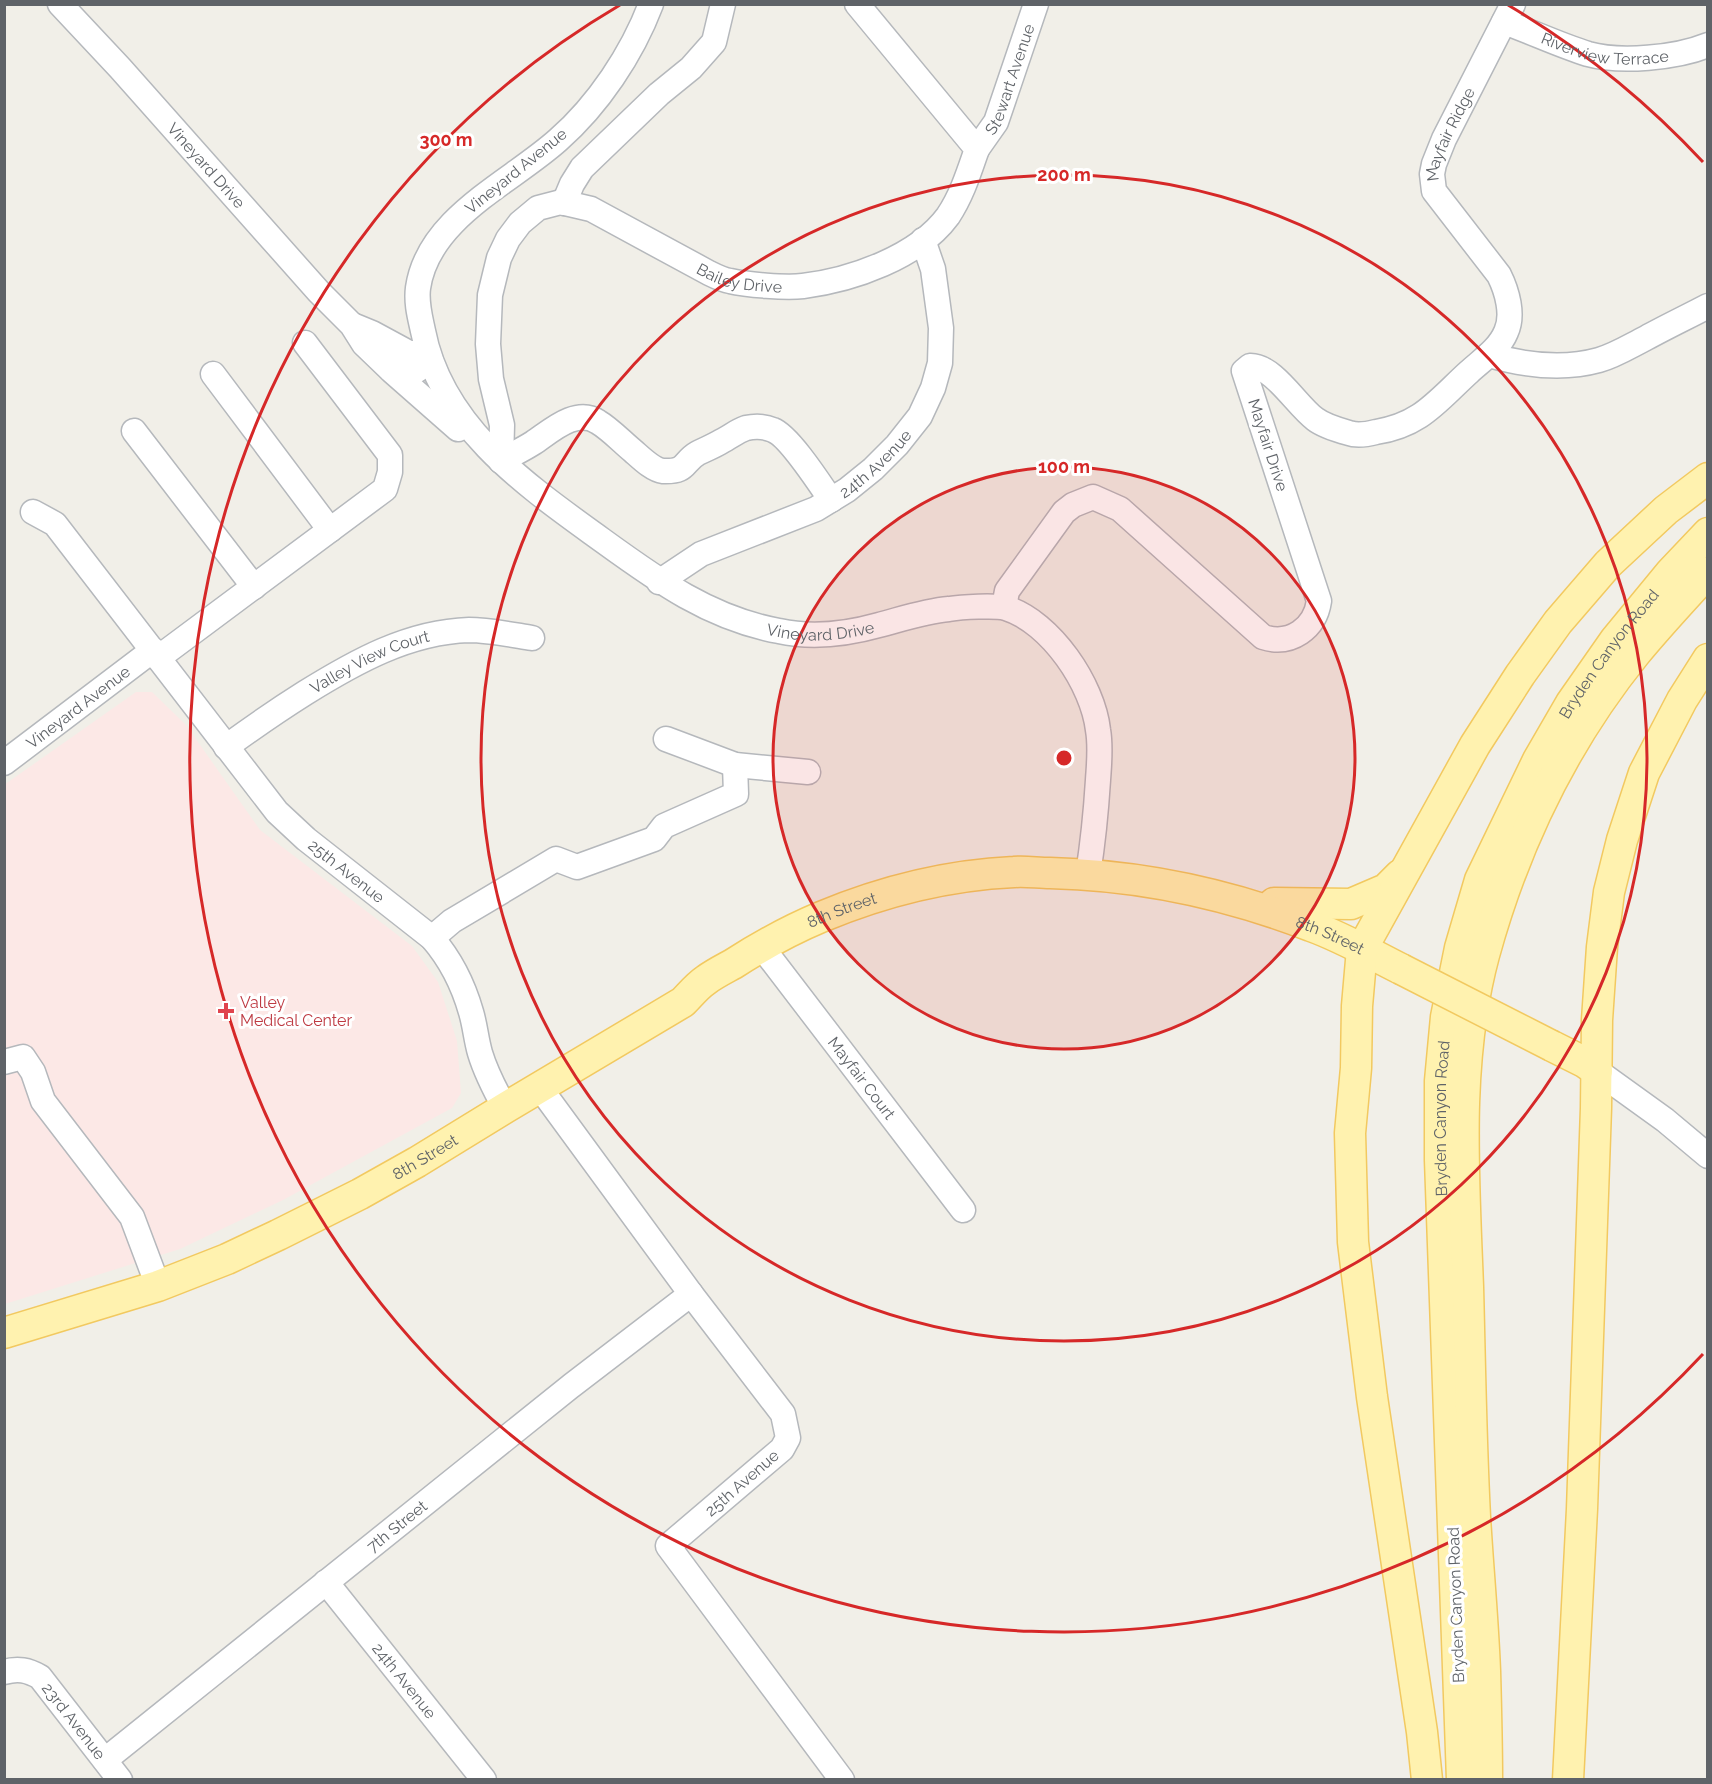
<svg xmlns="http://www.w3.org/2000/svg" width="1712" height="1784" font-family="Raleway,sans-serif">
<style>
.medical{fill:#fce8e6}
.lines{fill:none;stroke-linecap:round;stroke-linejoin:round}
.minor-casing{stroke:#b5b8bc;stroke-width:27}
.major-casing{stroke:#f2c960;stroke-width:33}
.minor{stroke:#fff;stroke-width:24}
.major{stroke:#fff2af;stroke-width:30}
.major-bridge-casing{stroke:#f2c960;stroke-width:33;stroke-linecap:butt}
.major-bridge{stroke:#fff2af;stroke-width:30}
.ring{fill:none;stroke:#d62828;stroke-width:3}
.health-dot{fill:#e0444e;stroke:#fff;stroke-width:2}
.labels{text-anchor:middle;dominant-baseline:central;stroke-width:6;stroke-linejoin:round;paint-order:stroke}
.street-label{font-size:16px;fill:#5f6368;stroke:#fff}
.health-label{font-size:16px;fill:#be3a42;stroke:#fff;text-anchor:start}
.centre{fill:#d62828;stroke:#fff;stroke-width:3}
.ring-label{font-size:18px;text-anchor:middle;font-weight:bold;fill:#d62828;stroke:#fff;stroke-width:6;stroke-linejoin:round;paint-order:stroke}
</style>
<rect width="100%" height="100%" fill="#f1efe8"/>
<polygon class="medical" points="136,692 152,692 186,725 260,830 412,946 438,982 457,1041 461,1093 452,1108 283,1200 180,1249 5,1304 4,785"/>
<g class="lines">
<g class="minor-casing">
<g id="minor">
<path id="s1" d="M60,4L120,68L319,292L352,325L364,344L390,369L397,373L402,376L411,374L431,361"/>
<path id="s2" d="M651,4C632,54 598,105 558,140C510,183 428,218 418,288C416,303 420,317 423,331C441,425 523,483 595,535C653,577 707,618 779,631C811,638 847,634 879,625C902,619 925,611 949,609C961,607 996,605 1006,608C1051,622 1093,685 1098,730C1101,747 1099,764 1098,780C1096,812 1093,842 1088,874"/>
<path id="s3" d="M1504,22C1532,32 1559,45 1588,54C1620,63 1676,58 1708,45"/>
<path id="s4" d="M977,149L996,122L1036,4"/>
<polyline points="564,203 572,184 582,168 659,94 691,68 714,42 723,4"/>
<polyline points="355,326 372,333 409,353 415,353 426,349"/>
<path d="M1489,355C1524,365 1563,370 1599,360C1616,355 1630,346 1646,338C1666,327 1687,317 1708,306"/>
<polyline points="392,371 458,429"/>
<polyline points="213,374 330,530"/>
<polyline points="134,431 254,587"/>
<path id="s5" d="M501,461L502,425L491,379L488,344L490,295L499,258L508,239L520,223L538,208L561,202L591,209L709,273C715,276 723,280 730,281C747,285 786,288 803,286C852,280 918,257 948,216C962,195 969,172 977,149L857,4"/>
<path d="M501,461C511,455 522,450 533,443C550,432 576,407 598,422C610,429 622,442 633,451C641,458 653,470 663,471C688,472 682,462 698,453C706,449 714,446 722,441C730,437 737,431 746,428C755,426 764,426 773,430C789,436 820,484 831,500"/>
<path id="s6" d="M33,512L55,524L277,812L306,839L432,938C451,960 463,984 471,1012C475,1025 476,1039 480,1053C486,1073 495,1090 505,1108"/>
<path id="s7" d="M659,582L701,554L816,509L847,490L873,469L897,445L920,416L933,388L940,363L941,328L933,269L923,240"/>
<path id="s8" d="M1004,607L1007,591L1064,512L1073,505L1093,497L1120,509L1263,637C1291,646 1315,628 1319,601L1244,371L1250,366C1273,365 1297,406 1315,419C1324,426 1338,430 1349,433C1357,436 1368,434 1376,432C1421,425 1437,401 1469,372C1482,360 1499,349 1506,332C1514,315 1507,291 1499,275L1434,191L1432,174L1434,164L1444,139L1513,4"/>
<polyline points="158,658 385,489 390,472 390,455 305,343"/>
<polyline points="666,739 735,765 808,772"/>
<path id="s9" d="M226,747C252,728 278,710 305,693C355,662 408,632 469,630C489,630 513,635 532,638"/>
<path id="s10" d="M4,763L153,650"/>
<polyline points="432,938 452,921 556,859 577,867 654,839 664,826 736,794 735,765"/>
<path id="s11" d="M761,946L963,1210"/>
<polyline points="4,1062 23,1057 33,1072 43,1101 132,1217 158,1286"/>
<polyline points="1597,1071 1665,1120 1708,1156"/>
<polyline points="540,1088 691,1294 783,1414 788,1438 782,1449 668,1546 842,1780"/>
<path id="s12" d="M326,1582L484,1780"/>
<path id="s13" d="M4,1672C18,1668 28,1670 40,1677L120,1780"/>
<path id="s14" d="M105,1760L571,1386L691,1294"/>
</g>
</g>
<g class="major-casing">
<g id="major">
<polyline points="1274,903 1351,904 1386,889 1400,875"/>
<polyline points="1552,1046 1584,1062 1597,1071"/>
<path id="s15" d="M4,1333L158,1286L227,1259L278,1235L360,1194L417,1162L505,1108L683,1002C690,995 697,986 706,980C714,974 724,969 733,964C761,946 790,930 821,917C881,892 948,875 1014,872C1026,871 1038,873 1050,873C1139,875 1228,894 1311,926C1342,937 1371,954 1401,969"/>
<polyline points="1427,1780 1422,1732 1372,1397 1353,1242 1350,1133 1356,1068 1357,1006 1362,949 1475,745 1520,675 1558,622 1608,564 1666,510 1708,478"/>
<path id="s16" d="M1462,1780L1440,1160V1081L1446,1017L1460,948L1480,880L1538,760L1571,703L1615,640L1671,572L1708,533"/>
<path d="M1487,1780C1487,1743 1486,1707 1485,1671C1483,1619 1478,1568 1475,1517C1471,1440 1470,1363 1468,1287C1464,1177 1455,1062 1484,955C1514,846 1564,742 1635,654C1658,626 1683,599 1708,572"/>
<polyline points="1568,1780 1582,1509 1596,1108 1597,1020 1602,947 1609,892 1622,840 1644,773 1682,700 1708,659"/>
</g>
</g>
<use href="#minor" class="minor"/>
<use href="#major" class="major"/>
<g class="major-bridge-casing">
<polyline id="major-bridge" points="1401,969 1552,1046"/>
</g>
<use href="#major-bridge" class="major-bridge"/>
</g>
<circle cx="1064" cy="758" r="291" fill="#d62828" fill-opacity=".12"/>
<g class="ring">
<circle cx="1064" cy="758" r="291"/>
<circle cx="1064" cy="758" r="583"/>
<path d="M1703 1354A874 874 0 1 1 620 5M1508 5A874 874 0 0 1 1703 162"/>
</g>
<path class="health-dot" d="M223 1002h6v6h6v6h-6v6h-6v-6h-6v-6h6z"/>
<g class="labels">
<g class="street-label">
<text stroke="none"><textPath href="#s3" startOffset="106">Riverview Terrace</textPath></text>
<text stroke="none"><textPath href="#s4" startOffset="78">Stewart Avenue</textPath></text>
<text stroke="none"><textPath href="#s8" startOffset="1238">Mayfair Ridge</textPath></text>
<text stroke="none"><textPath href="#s1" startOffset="218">Vineyard Drive</textPath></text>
<text transform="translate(516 171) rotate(-39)">Vineyard Avenue</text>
<text stroke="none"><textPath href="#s5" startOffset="490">Bailey Drive</textPath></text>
<text transform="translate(1268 445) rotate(72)">Mayfair Drive</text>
<text stroke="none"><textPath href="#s7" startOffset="249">24th Avenue</textPath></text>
<text stroke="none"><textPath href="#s2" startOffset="944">Vineyard Drive</textPath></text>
<text stroke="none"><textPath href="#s16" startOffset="1166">Bryden Canyon Road</textPath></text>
<text stroke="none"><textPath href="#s9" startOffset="168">Valley View Court</textPath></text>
<text stroke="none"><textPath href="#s10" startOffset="93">Vineyard Avenue</textPath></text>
<text stroke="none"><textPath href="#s6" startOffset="480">25th Avenue</textPath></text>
<text stroke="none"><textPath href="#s15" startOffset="944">8th Street</textPath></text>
<text stroke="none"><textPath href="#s15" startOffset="1446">8th Street</textPath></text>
<text stroke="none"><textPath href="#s11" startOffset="166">Mayfair Court</textPath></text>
<text stroke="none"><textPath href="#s16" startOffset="662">Bryden Canyon Road</textPath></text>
<text stroke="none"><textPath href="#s15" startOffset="458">8th Street</textPath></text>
<text transform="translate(742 1483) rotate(-41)">25th Avenue</text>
<text stroke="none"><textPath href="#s14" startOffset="374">7th Street</textPath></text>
<text transform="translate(1456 1605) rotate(-92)">Bryden Canyon Road</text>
<text stroke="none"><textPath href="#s12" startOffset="126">24th Avenue</textPath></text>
<text stroke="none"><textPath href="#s13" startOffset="93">23rd Avenue</textPath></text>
</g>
<g class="health-label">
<text x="240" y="1002">Valley<tspan x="240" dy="18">Medical Center</tspan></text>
</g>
</g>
<circle cx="1064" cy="758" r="9" class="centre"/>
<g class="ring-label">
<text x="446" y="146">300 m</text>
<text x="1064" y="181">200 m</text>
<text x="1064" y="473">100 m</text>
</g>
<rect width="1712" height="1784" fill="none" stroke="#5f6368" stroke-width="12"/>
</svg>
